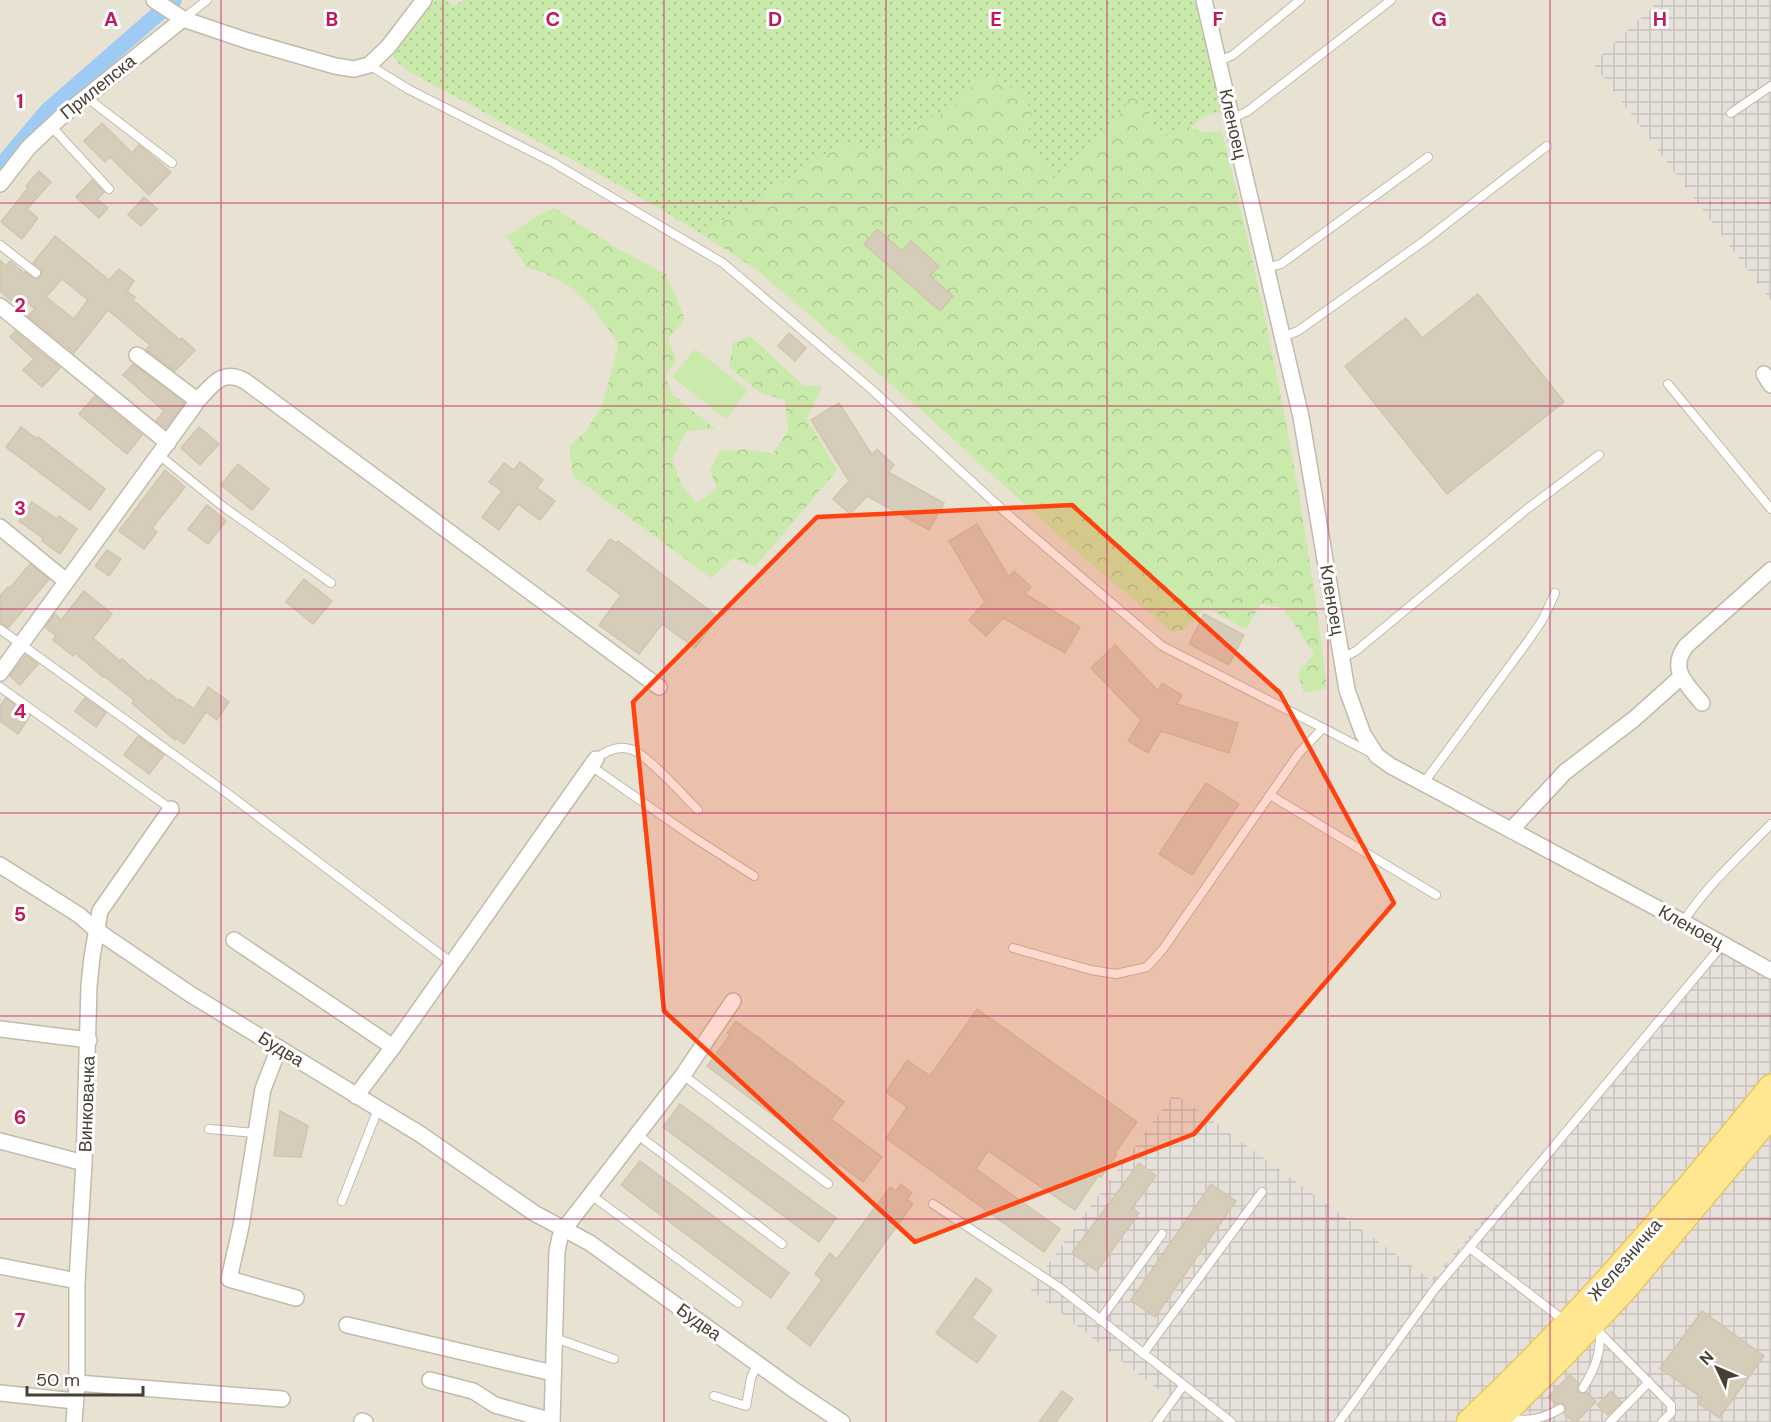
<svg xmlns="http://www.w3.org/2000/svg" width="1771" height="1422" font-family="'DM Sans',sans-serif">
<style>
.residential{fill:#e8e2d3}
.industrial{fill:url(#industrial-grid)}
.grass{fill:url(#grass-dots)}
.forest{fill:url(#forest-crowns)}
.garden{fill:#caeaab}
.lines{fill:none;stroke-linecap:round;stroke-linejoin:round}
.canal{stroke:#9dcbf4;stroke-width:16}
.building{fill:#d6ccba;stroke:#d1c5ad;stroke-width:1.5;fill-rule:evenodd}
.service-casing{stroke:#c2bbaa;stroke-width:10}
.minor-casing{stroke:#c2bbaa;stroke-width:18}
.primary-casing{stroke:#eac85c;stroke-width:27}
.service{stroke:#fff;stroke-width:8}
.minor{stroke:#fff;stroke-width:15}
.primary{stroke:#ffe792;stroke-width:24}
.marked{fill:#ff4310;fill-opacity:0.2;stroke:#ff4310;stroke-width:4.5;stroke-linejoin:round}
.grid{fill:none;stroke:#c2185b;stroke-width:1.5;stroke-opacity:0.55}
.labels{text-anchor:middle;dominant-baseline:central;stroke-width:6;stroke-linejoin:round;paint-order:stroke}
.street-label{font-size:18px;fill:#464034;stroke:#fff}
.grid-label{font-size:20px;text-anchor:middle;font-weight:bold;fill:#c2185b;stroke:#fff;stroke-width:6;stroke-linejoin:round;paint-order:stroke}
</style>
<defs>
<pattern id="industrial-grid" width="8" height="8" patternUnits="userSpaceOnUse" patternTransform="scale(1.5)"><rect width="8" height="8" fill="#e6e1da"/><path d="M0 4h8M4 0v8" fill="none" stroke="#c7c2bc"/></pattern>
<pattern id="grass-dots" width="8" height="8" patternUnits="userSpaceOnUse" patternTransform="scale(1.5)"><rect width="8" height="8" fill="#caeaab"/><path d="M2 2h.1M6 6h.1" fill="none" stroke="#afca94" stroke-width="1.8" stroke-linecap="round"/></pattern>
<pattern id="forest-crowns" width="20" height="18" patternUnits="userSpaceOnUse" patternTransform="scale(1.5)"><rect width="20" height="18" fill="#caeaab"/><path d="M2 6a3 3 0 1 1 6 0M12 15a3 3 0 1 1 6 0" fill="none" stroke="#afca94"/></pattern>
</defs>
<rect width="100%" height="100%" fill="#f4f0e5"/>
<rect class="residential" x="0" y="0" width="1771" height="1422"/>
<g class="industrial">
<polygon points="1660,0 1771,0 1771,301 1593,63"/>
<polygon points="1723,944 1771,971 1771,1422 1149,1422 1168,1397 1030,1289 1174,1093 1431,1280"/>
</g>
<polygon class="grass" points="436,0 446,0 454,6 464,0 1197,0 1221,112 1203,117 1191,127 1170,131 1163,141 1155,131 1148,108 1116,121 1109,133 1084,149 1058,183 1034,155 1027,138 1032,116 966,92 954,109 924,120 880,153 842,143 758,200 700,233 619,185 413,74 397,62 393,55"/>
<g class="forest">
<path d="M985,74L1025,94L1032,116L1027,138L1034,155L1058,183L1084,149L1109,133L1132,93L1148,108L1155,131L1163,141L1170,131L1191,127L1203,132L1222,131C1267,314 1305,501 1327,688L1304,693L1298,673L1314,654L1283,608L1261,604L1246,629L1213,611L1203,610L1184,630L1172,632L1076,551L921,410L754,268L700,233L758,200L843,143L880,153L924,120L954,109L966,92Z"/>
<path d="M554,208L620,250L666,274L685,319L668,339L676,360L666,377L672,394L715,429L687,431L672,458L681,484L697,503L717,489L710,470L720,451L746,449L773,454L788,431L785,400L761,393L729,367L733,343L750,336L803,385L822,387L807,419L837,470L756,566L733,558L711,578L573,476L569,446L587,430L602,405L619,344C590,305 576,280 527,268L507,237L535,217Z"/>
</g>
<polygon class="garden" points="695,349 748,390 726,419 672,377"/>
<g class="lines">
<polyline class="canal" points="0,167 48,110 174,0"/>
</g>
<g class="building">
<polygon points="102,123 132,153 139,145 171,172 149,195 110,157 105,162 84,141"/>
<polygon points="39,171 51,182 27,209 38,218 22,239 1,222 28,188 26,186"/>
<polygon points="92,180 104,192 97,199 108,208 99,218 76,197"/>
<polygon points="144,197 157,209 141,226 128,215"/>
<polygon points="877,229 902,251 911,241 939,266 930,276 953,296 940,311 864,244"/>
<path d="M55,236L109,280L119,269L134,281L127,291L135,297L133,300L166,328L180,340L182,338L195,350L175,371L146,350L150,345L108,310L74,353L28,316L35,309L17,294L11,301L0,291V260L6,266L10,261L24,273L25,272L35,279L39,278L42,271L33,263ZM62,279L88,300L74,319L46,297Z"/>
<polygon points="1478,294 1564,402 1447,494 1345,366 1406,318 1422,338"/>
<polygon points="15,331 60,368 42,387 23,370 34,359 10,337"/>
<polygon points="789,333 806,348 795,361 778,346"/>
<polygon points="133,364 184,403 166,428 156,421 164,411 123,375"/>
<polygon points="95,396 142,435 127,454 79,414"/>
<polygon points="839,403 872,455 877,449 894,465 888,472 944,503 929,530 867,496 850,514 833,499 849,481 811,420"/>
<polygon points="21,427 37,439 38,437 105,489 90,510 6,447"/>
<polygon points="199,427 219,444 200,465 181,448"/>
<polygon points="520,462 543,480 537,488 555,501 540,520 518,504 499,530 482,517 502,491 489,482 504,463 514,470"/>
<polygon points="238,464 269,489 252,510 221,485"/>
<polygon points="165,470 185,487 152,528 157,532 144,549 119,531"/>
<polygon points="32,502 57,519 59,516 77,529 60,554 42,541 43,538 19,521"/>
<polygon points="207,505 226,521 208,544 188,529"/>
<polygon points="977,524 1009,577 1014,571 1031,587 1025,594 1080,627 1065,653 1003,618 986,636 969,620 985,602 949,541"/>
<polygon points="610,539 616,543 618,541 718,617 695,648 662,624 639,654 599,625 621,595 587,570"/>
<polygon points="107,550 121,559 109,576 95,566"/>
<polygon points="30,564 49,579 8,628 0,623 0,596 8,587 10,588"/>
<polygon points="304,579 332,601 313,624 286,602"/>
<polygon points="84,591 112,614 93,638 120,661 122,659 149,682 151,679 179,701 180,699 194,709 208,687 229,702 217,720 206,712 184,744 176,738 175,740 132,703 134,700 104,676 103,677 75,653 73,656 53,640 56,636 45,627 55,614 61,620"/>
<polygon points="1204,614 1244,635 1229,665 1189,644"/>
<polygon points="1115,645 1158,691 1162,683 1182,695 1177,704 1238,723 1229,753 1161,731 1148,753 1128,741 1141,720 1091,668"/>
<polygon points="26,655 38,664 20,685 10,676"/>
<polygon points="6,698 30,716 18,734 0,721 0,706"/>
<polygon points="85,698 106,713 96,727 75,711"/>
<polygon points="138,736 164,755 149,774 124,755"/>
<polygon points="1206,783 1239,804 1192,875 1159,854"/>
<polygon points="977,1009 1137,1122 1115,1153 1117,1154 1101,1177 1098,1176 1075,1210 988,1151 976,1169 1060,1229 1044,1252 886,1138 907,1107 886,1092 907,1060 930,1076"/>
<polygon points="736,1021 844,1102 831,1119 882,1157 863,1182 707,1066 730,1035 727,1033"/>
<polygon points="680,1104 836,1218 819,1242 663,1127"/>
<polygon points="280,1111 308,1126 301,1157 274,1156"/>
<polygon points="640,1161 789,1273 771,1298 621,1185"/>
<polygon points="1139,1163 1156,1176 1132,1208 1139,1213 1097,1271 1072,1253"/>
<polygon points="901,1184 912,1193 907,1199 913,1204 810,1346 787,1328 822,1280 815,1274 830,1253 837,1259 890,1187 896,1191"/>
<polygon points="1211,1184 1236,1201 1155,1317 1131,1300"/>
<polygon points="976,1278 992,1290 972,1318 996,1336 977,1363 936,1333"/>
<polygon points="1702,1311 1764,1356 1719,1418 1698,1403 1702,1398 1660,1368"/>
<polygon points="1570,1375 1579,1384 1577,1389 1579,1393 1587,1392 1596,1402 1576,1422 1573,1422 1564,1413 1566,1409 1564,1404 1556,1404 1548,1397"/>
<polygon points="1062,1391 1073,1399 1056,1422 1039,1422"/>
<polygon points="1611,1391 1622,1402 1608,1415 1597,1405"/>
</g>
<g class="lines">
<g class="service-casing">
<g id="service">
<polyline points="184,18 207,0"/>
<polyline points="1218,62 1233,55 1300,0"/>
<polyline points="369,65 408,89 552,162 723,263 870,388 1005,512 1162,646 1323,728"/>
<polyline points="86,97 172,163"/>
<polyline points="1731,113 1771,86"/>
<polyline points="1231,119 1248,111 1391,0"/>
<polyline points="51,126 109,189"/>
<polyline points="0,245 36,273"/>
<polyline points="1266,268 1281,264 1428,157"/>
<polyline points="1282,337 1298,331 1424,241 1547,146"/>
<polyline points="1668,384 1771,509"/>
<polyline points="159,455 225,508 331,583"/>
<polyline points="0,629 231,796 452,963"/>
<polyline points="1342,658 1356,651 1527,509 1599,455"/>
<polyline points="0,687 171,809"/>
<path d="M596,759C607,750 621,744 635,751C653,761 682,794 698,810"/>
<polyline points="591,766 690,835 754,876"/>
<polyline points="1423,784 1528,641 1543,619 1555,593"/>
<polyline points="1270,795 1436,895"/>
<path d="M1683,922C1707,885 1741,855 1771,824"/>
<polyline points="1013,948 1091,970 1116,974 1147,967 1163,949 1299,753 1323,728 1373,754"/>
<polyline points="683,1075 828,1184"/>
<polyline points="209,1129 255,1133"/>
<polyline points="638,1135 782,1244"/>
<polyline points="591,1195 738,1303"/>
<polyline points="342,1201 378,1109"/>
<polyline points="933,1204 1060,1288 1231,1422"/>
<polyline points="1470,1248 1566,1322"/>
<polyline points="1100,1320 1162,1234"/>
<polyline points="1593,1326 1671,1405 1671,1413 1662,1422"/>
<polyline points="555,1338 614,1359"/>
<polyline points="1143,1354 1262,1192"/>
<path d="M1583,1388C1594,1370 1601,1354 1600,1332"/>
<polyline points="714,1396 746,1406 751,1378 757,1364"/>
<path d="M1506,1419C1529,1421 1540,1420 1560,1409"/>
<polyline points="1157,1422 1183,1386"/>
<polyline points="1339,1422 1434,1290 1723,944"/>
<polyline points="1610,1422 1649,1382"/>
</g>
</g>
<g class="minor-casing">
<g id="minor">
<polyline points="154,0 183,19 248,41 335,66 354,69 369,65 388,47 424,0"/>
<polyline points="1204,0 1301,417 1347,690 1363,734 1377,756 1391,766 1683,922 1771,971"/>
<polyline points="0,184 29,147 60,118 183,19"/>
<polyline points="0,306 168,443"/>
<polyline points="1764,374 1771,385"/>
<path d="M196,402C212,386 221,368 245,381L659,687"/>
<polyline points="0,527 66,581"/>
<polyline points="0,673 194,406 196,402 194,398 137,355"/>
<path d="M1702,703C1687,684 1668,670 1686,646L1771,570"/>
<polyline points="1511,830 1565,772 1634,719 1681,677"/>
<polyline points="0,865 79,915 96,930 190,994 420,1134 534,1213 590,1243 794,1390 842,1422"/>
<polyline points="234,940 393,1047"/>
<polyline points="0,1029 89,1040"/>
<polyline points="279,1048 263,1089 241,1226 229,1279 296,1298"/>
<polyline points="356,1096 393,1047 596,759"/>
<polyline points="0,1141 84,1163"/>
<polyline points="0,1266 77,1281"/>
<polyline points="347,1325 553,1373"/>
<polyline points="430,1380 473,1391 495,1405 552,1421"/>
<polyline points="77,1383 282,1399"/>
<polyline points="0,1393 75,1401"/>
<polyline points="362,1421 365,1422"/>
<polyline points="74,1422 77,1383 77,1281 84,1163 89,986 92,957 100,911 171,809"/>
<polyline points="552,1422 557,1251 560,1237 565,1228 683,1075 733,1001"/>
</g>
</g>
<g class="primary-casing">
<g id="primary">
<path d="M1469,1422C1578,1319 1677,1204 1771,1087"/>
<polyline points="1495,1422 1562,1356 1624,1290 1771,1115"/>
</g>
</g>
<use href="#service" class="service"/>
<use href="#minor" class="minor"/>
<use href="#primary" class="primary"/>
</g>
<path class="marked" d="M1072,505L1280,693L1394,903L1194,1134L915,1242L664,1011L633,702L817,517Z"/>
<path class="grid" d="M221,0V1422M443,0V1422M664,0V1422M886,0V1422M1107,0V1422M1328,0V1422M1550,0V1422M0,203H1771M0,406H1771M0,609H1771M0,813H1771M0,1016H1771M0,1219H1771"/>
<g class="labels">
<g class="street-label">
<text transform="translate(98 87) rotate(-39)">Прилепска</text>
<text transform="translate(1233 124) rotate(77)">Кленоец</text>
<text transform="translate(1332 600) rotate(80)">Кленоец</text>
<text transform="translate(1691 927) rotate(29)">Кленоец</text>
<text transform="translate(281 1049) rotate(32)">Будва</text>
<text transform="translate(87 1104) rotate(-88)">Винковачка</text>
<text transform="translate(1625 1260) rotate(-49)">Железничка</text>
<text transform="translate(699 1322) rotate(36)">Будва</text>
</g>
</g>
<g class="grid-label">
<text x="111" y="26">A</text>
<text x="332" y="26">B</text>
<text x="553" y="26">C</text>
<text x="775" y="26">D</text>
<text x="996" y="26">E</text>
<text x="1218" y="26">F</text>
<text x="1439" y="26">G</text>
<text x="1660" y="26">H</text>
<text x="20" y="108">1</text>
<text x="20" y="312">2</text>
<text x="20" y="515">3</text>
<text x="20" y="718">4</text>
<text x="20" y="921">5</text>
<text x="20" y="1124">6</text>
<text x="20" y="1327">7</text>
</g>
<g transform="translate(1717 1368) rotate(314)" stroke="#ffffff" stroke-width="4.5" paint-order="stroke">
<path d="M0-4.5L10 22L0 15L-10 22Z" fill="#464034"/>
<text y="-9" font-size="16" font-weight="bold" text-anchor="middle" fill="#464034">N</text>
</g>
<path d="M27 1386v9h116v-9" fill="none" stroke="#464034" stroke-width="3"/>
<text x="36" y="1386" font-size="18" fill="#464034" stroke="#ffffff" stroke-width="4.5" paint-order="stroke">50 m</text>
</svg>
